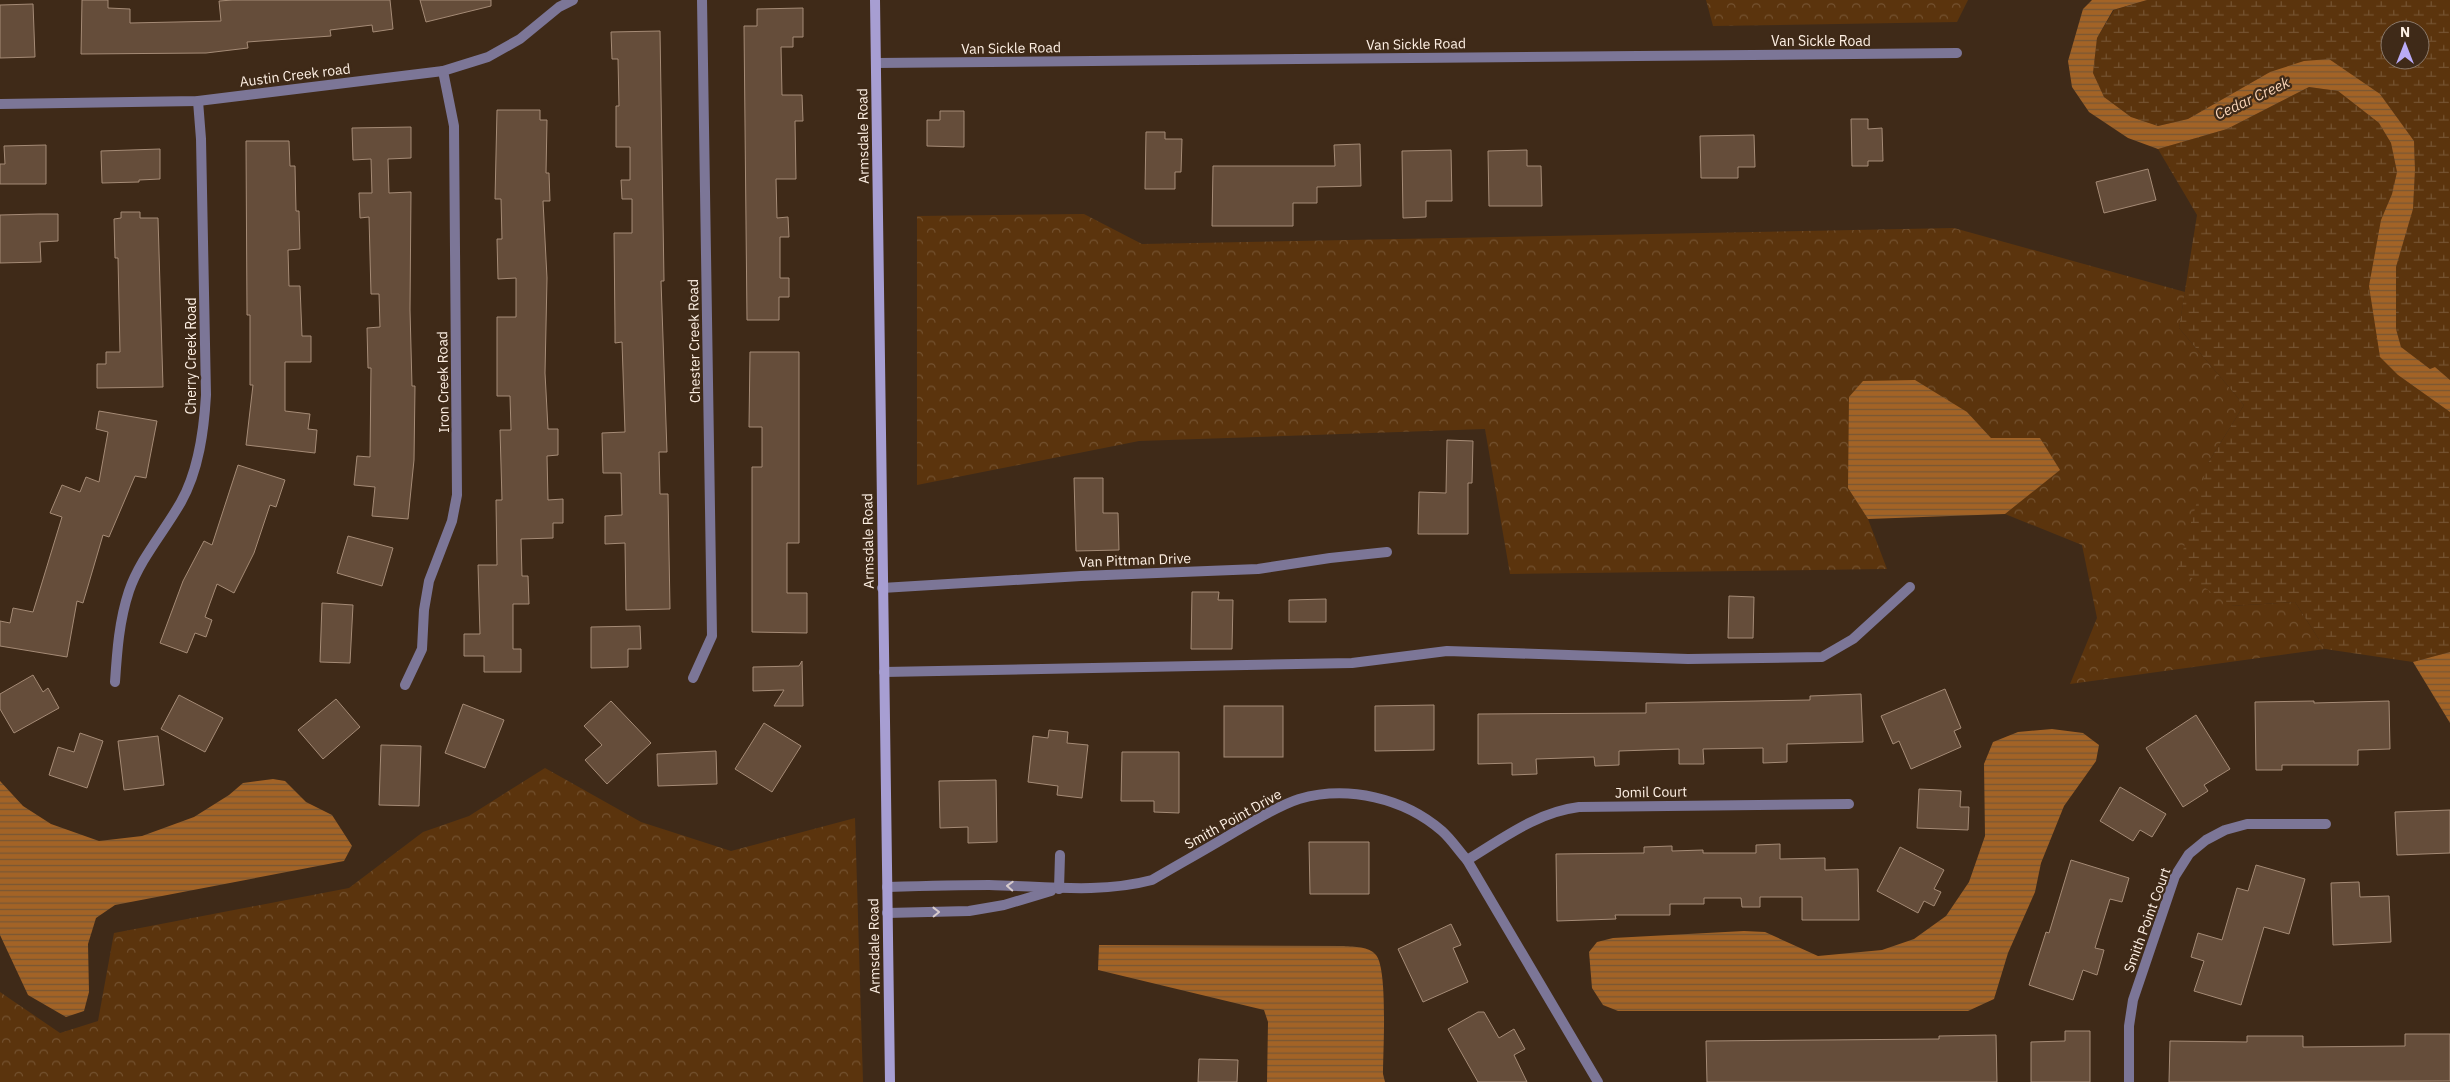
<svg xmlns="http://www.w3.org/2000/svg" width="2450" height="1082" font-family="'IBM Plex Sans',sans-serif">
<style>
.forest{fill:url(#forest-crowns)}
.wetland{fill:url(#wetland-marsh);fill-rule:evenodd}
.water{fill:url(#water-rules)}
.building{fill:#654d3a;stroke:#a58b76}
.lines{fill:none;stroke-linecap:round;stroke-linejoin:round}
.lane{stroke:#7c7697;stroke-width:10}
.street{stroke:#7c7697;stroke-width:10}
.secondary{stroke:#a79ed2;stroke-width:10}
.oneway{stroke:#d7cbcd}
.labels{text-anchor:middle;dominant-baseline:central;stroke-width:4.5;stroke-linejoin:round;paint-order:stroke}
.street-label{font-size:14px;fill:#fef0e4;stroke:#3f2a18}
.water-label{font-size:15px;font-style:italic;fill:#f9d4b7;stroke:#3f2a18}
</style>
<defs>
<pattern id="forest-crowns" width="20" height="18" patternUnits="userSpaceOnUse" patternTransform="scale(1.25)"><rect width="20" height="18" fill="#5b340d"/><path d="M2 6a3 3 0 1 1 6 0M12 15a3 3 0 1 1 6 0" fill="none" stroke="#745230"/></pattern>
<pattern id="wetland-marsh" width="20" height="14" patternUnits="userSpaceOnUse" patternTransform="scale(1.25)"><rect width="20" height="14" fill="#5b340d"/><path d="M1 5h8M5 5V1M11 12h8M15 12V8" fill="none" stroke="#745230"/></pattern>
<pattern id="water-rules" width="6" height="5" patternUnits="userSpaceOnUse" patternTransform="scale(1.25)"><rect width="6" height="5" fill="#a36326"/><path d="M0 2.5h6" fill="none" stroke="#785635"/></pattern>
</defs>
<rect width="100%" height="100%" fill="#3f2a18"/>
<g class="forest">
<polygon points="1706,0 1968,0 1957,22 1713,26"/>
<polygon points="1084,214 1142,244 1954,228 2185,292 2179,328 2244,405 2208,463 2230,606 2295,602 2325,649 2070,684 2097,618 2082,545 2005,514 2059,470 2040,438 1991,438 1967,412 1848,488 1868,519 1887,569 1510,574 1485,429 1139,441 917,485 917,216"/>
<polygon points="545,768 641,822 731,851 855,818 863,1082 0,1082 0,992 60,1033 98,1021 114,933 349,888 423,832 469,816"/>
</g>
<g class="wetland">
<path d="M2147,0H2450V380L2435,367L2430,369L2401,347L2396,329V267L2413,209L2415,170L2414,141L2380,94L2270,72L2188,119L2158,126L2131,117L2104,97L2093,73L2097,38L2114,10ZM2390,30H2420V60H2390Z"/>
<polygon points="2309,87 2338,91 2379,123 2391,143 2397,172 2392,194 2381,220 2398,375 2450,412 2450,652 2413,662 2325,649 2295,602 2230,606 2178,568 2208,463 2244,405 2179,328 2197,215 2158,149 2227,129"/>
</g>
<g class="water">
<polygon points="2092,0 2147,0 2113,10 2097,38 2093,73 2104,97 2131,117 2158,126 2188,119 2270,72 2304,61 2329,59 2380,94 2414,141 2415,170 2413,209 2396,267 2396,329 2401,347 2430,369 2435,367 2450,380 2450,412 2398,375 2380,357 2369,286 2381,220 2392,194 2397,172 2391,143 2379,123 2338,91 2309,87 2227,129 2158,149 2128,138 2089,112 2072,87 2068,61 2083,9"/>
<polygon points="1915,380 1967,412 1991,438 2040,438 2060,470 2005,514 1868,519 1848,488 1849,397 1863,381"/>
<polygon points="2450,652 2450,723 2413,662"/>
<polygon points="2052,729 2083,733 2099,745 2096,761 2064,806 2041,863 2035,892 2008,953 1994,999 1968,1011 1618,1011 1603,1005 1592,988 1589,952 1597,942 1613,938 1744,931 1765,932 1818,956 1882,950 1914,939 1946,916 1969,882 1985,836 1984,764 1993,742 2018,732"/>
<polygon points="273,779 285,781 306,802 332,815 352,846 344,861 115,905 96,918 88,944 89,992 84,1011 66,1017 28,995 0,935 0,781 23,806 51,824 99,841 142,836 194,817 229,795 243,783"/>
<path d="M1099,945L1344,946C1354,947 1369,946 1376,955C1388,969 1383,1052 1383,1074L1385,1082H1267L1268,1022L1264,1010L1098,970Z"/>
</g>
<g class="building">
<polygon points="82,0 108,0 108,8 130,9 130,23 221,21 219,1 233,0 390,0 393,29 373,32 372,25 330,30 331,36 247,42 248,48 206,53 81,54"/>
<polygon points="420,0 491,0 491,6 426,22"/>
<polygon points="33,4 35,57 0,58 0,5"/>
<polygon points="803,8 803,37 793,37 793,47 781,47 782,95 802,95 803,121 795,121 796,179 776,179 777,218 788,217 789,237 780,237 780,278 789,278 789,297 779,297 779,320 747,320 744,26 757,26 757,9"/>
<polygon points="660,31 664,281 661,281 667,452 659,452 660,494 668,494 670,609 626,610 625,543 605,544 605,516 622,515 621,473 603,473 602,433 625,432 622,342 615,343 615,331 614,233 632,233 632,199 622,199 621,180 630,180 630,147 616,147 616,106 619,106 618,59 612,59 611,32"/>
<polygon points="497,110 540,110 540,120 547,120 546,173 549,173 550,201 543,201 547,278 545,373 548,429 558,429 558,455 547,456 548,500 563,499 563,523 553,523 553,538 521,539 522,576 528,576 529,604 513,604 513,649 521,649 521,672 484,672 484,656 464,656 464,634 480,634 478,565 497,565 496,500 502,500 500,430 511,430 510,396 497,396 497,317 516,317 516,278 498,279 497,239 502,239 501,199 495,199"/>
<polygon points="940,111 964,111 964,147 927,146 927,120 940,120"/>
<polygon points="1851,119 1868,119 1868,129 1882,128 1883,161 1868,161 1868,166 1852,166"/>
<polygon points="411,127 411,158 388,159 389,193 411,192 410,310 412,386 415,386 414,460 408,519 372,516 375,487 354,485 357,456 370,457 371,368 368,368 367,328 380,327 379,294 371,294 369,217 360,218 359,193 372,193 371,159 353,160 352,128"/>
<polygon points="1146,132 1165,132 1165,139 1182,139 1181,172 1175,172 1175,189 1145,189"/>
<polygon points="1754,135 1755,167 1738,167 1738,178 1701,178 1700,136"/>
<polygon points="246,141 289,141 290,166 295,166 296,211 299,211 300,249 288,250 289,286 300,286 302,336 311,336 311,362 285,362 285,411 310,414 308,429 317,430 315,453 246,445 253,385 250,385 250,315 247,315"/>
<polygon points="1360,144 1361,186 1317,187 1317,203 1293,203 1293,226 1212,226 1213,166 1335,166 1334,145"/>
<polygon points="46,145 46,184 0,184 0,164 5,164 4,146"/>
<polygon points="160,149 160,179 139,180 139,182 102,183 101,151"/>
<polygon points="1451,150 1452,201 1426,201 1426,217 1403,218 1402,151"/>
<polygon points="1527,150 1527,166 1541,166 1542,206 1489,206 1488,151"/>
<polygon points="2148,169 2156,200 2104,213 2096,182"/>
<polygon points="121,212 140,212 140,218 158,218 163,387 97,388 97,364 106,364 106,352 120,352 118,258 115,258 114,219 121,218"/>
<polygon points="39,214 58,214 58,241 40,242 41,262 0,263 0,215"/>
<polygon points="750,352 799,352 799,543 787,543 787,593 807,593 807,633 752,632 752,467 762,467 762,427 749,427"/>
<polygon points="99,411 157,421 146,478 135,476 109,537 103,535 83,603 77,601 67,657 0,646 0,621 10,623 13,608 33,612 62,517 50,513 62,485 80,492 86,477 99,482 108,432 96,429"/>
<polygon points="1447,440 1473,441 1472,483 1468,483 1468,534 1418,534 1419,492 1446,493"/>
<polygon points="238,465 285,480 276,507 270,505 254,553 234,593 217,584 205,617 212,620 206,637 195,633 187,653 160,643 183,581 204,541 212,545"/>
<polygon points="1074,478 1103,478 1103,513 1118,513 1119,550 1076,551"/>
<polygon points="348,536 393,548 382,586 337,573"/>
<polygon points="1192,592 1219,592 1218,600 1233,600 1232,649 1191,649"/>
<polygon points="1729,596 1754,597 1753,638 1728,638"/>
<polygon points="1326,599 1326,622 1289,622 1289,600"/>
<polygon points="322,603 353,605 350,663 320,662"/>
<polygon points="640,626 641,649 628,649 628,667 591,668 591,627"/>
<polygon points="802,661 803,706 774,706 784,690 753,691 753,667 799,666"/>
<polygon points="33,675 43,692 48,688 59,708 14,733 0,709 0,694"/>
<polygon points="1945,689 1961,728 1954,731 1961,747 1911,769 1899,741 1893,744 1881,716"/>
<polygon points="1861,694 1863,742 1787,744 1787,762 1763,763 1763,748 1703,749 1704,764 1679,764 1679,749 1619,751 1619,765 1595,766 1594,757 1536,759 1537,774 1512,775 1512,763 1478,764 1478,714 1646,713 1646,703 1810,700 1810,696"/>
<polygon points="179,695 223,718 205,752 161,729"/>
<polygon points="336,699 360,727 323,759 298,730"/>
<polygon points="611,701 651,743 607,784 585,760 602,745 584,726"/>
<polygon points="2314,701 2314,703 2389,701 2390,749 2358,750 2358,765 2282,765 2282,770 2256,770 2255,702"/>
<polygon points="463,704 504,720 485,768 445,753"/>
<polygon points="1434,705 1434,750 1375,751 1375,706"/>
<rect x="1224" y="706" width="59" height="51"/>
<polygon points="2196,715 2230,769 2204,785 2208,791 2183,807 2146,748"/>
<polygon points="764,723 801,746 772,792 735,769"/>
<polygon points="1049,730 1068,732 1067,743 1088,745 1082,798 1057,795 1058,786 1028,782 1033,736 1048,738"/>
<polygon points="80,733 103,741 87,788 49,775 58,747 74,752"/>
<polygon points="158,736 164,785 124,790 118,741"/>
<polygon points="381,745 421,746 419,806 379,805"/>
<polygon points="716,751 717,784 658,786 657,754"/>
<polygon points="1122,752 1179,752 1179,813 1154,812 1154,801 1121,801"/>
<polygon points="996,780 997,842 968,843 968,827 940,828 939,781"/>
<polygon points="2120,787 2166,814 2152,837 2140,830 2133,841 2100,821"/>
<polygon points="1919,789 1961,791 1960,807 1969,807 1968,830 1917,828"/>
<polygon points="2450,810 2450,853 2397,855 2395,812"/>
<polygon points="1309,842 1369,842 1369,894 1310,894"/>
<polygon points="1780,844 1780,859 1825,858 1825,870 1858,869 1859,920 1802,920 1802,897 1760,897 1760,907 1742,907 1741,898 1704,898 1704,904 1670,904 1670,915 1615,915 1616,919 1557,921 1556,854 1644,853 1644,847 1672,846 1672,851 1703,850 1703,853 1756,853 1756,845"/>
<polygon points="1900,847 1944,870 1934,889 1941,892 1934,906 1924,901 1918,913 1877,891"/>
<polygon points="2071,860 2129,878 2122,902 2110,899 2095,948 2104,950 2097,975 2083,970 2073,1000 2029,985 2046,932 2049,933"/>
<polygon points="2256,865 2305,879 2289,934 2264,927 2241,1005 2194,991 2204,961 2191,957 2198,933 2222,940 2237,888 2248,891"/>
<polygon points="2359,882 2360,897 2389,896 2391,942 2333,945 2331,883"/>
<polygon points="1451,924 1461,945 1453,948 1468,982 1423,1002 1398,949"/>
<polygon points="1478,1012 1484,1012 1499,1038 1514,1029 1525,1049 1514,1055 1527,1082 1478,1082 1448,1029"/>
<polygon points="2065,1031 2090,1031 2090,1082 2031,1082 2031,1042 2065,1041"/>
<polygon points="2405,1034 2450,1034 2450,1081 2169,1082 2170,1041 2247,1042 2247,1036 2303,1036 2303,1047 2405,1046"/>
<polygon points="1996,1035 1997,1082 1707,1082 1706,1041 1939,1039 1939,1036"/>
<polygon points="1199,1059 1238,1060 1237,1082 1198,1082"/>
</g>
<g class="lines">
<g class="lane">
<polyline points="882,588 1081,576 1258,569 1330,558 1387,552"/>
<polyline points="884,672 1352,663 1447,651 1688,659 1822,657 1853,639 1910,587"/>
</g>
<g class="street">
<polyline points="876,63 1957,53"/>
<polyline points="0,104 198,101 443,71 488,57 520,39 559,7 573,0"/>
<polyline points="693,678 712,636 702,0"/>
<path d="M115,682C117,652 119,621 129,591C140,559 164,532 181,502C199,470 204,430 206,395L201,139L198,101"/>
<polyline points="405,685 422,649 424,610 429,581 452,521 457,495 454,126 443,71"/>
<path d="M1467,860C1502,839 1537,812 1579,807L1849,804"/>
<path d="M887,887C921,886 955,885 989,885C1044,886 1099,894 1152,880C1181,863 1210,847 1238,830C1258,819 1277,806 1299,799C1348,785 1404,798 1442,831C1451,839 1459,851 1467,860L1598,1082"/>
<polyline points="1059,889 1060,855"/>
<polyline points="887,913 969,911 1004,905 1051,891"/>
<polyline points="2129,1082 2129,1026 2133,1000 2175,876 2189,854 2206,840 2225,830 2247,824 2326,824"/>
</g>
<polyline class="secondary" points="875,0 890,1082"/>
</g>
<defs><path id="oneway-chevron" d="M-2-3.5L2.5 0L-2 3.5" fill="none" stroke-width="1.6" stroke-linecap="round" stroke-linejoin="round" transform="scale(1.25)"/></defs>
<g class="oneway">
<use href="#oneway-chevron" transform="translate(1010 886) rotate(-177)"/>
<use href="#oneway-chevron" transform="translate(936 912) rotate(-1)"/>
</g>
<g class="labels">
<g class="street-label">
<text x="1821" y="41">Van Sickle Road</text>
<text transform="translate(1416 44) rotate(-1)">Van Sickle Road</text>
<text transform="translate(1011 48) rotate(-1)">Van Sickle Road</text>
<text transform="translate(295 75) rotate(-7)">Austin Creek road</text>
<text transform="translate(863 136) rotate(-91)">Armsdale Road</text>
<text transform="translate(694 341) rotate(-91)">Chester Creek Road</text>
<text transform="translate(191 356) rotate(-90)">Cherry Creek Road</text>
<text transform="translate(443 382) rotate(-91)">Iron Creek Road</text>
<text transform="translate(868 541) rotate(-91)">Armsdale Road</text>
<text transform="translate(1135 560) rotate(-2)">Van Pittman Drive</text>
<text transform="translate(1651 792) rotate(-1)">Jomil Court</text>
<text transform="translate(1233 819) rotate(-29)">Smith Point Drive</text>
<text transform="translate(2147 920) rotate(-70)">Smith Point Court</text>
<text transform="translate(874 946) rotate(-91)">Armsdale Road</text>
</g>
<g class="water-label">
<text transform="translate(2252 98) rotate(-25)">Cedar Creek</text>
</g>
</g>
<g transform="translate(2405 45)"><circle r="24" fill="#3f2a18" stroke="#8b796a"/>
<path d="M0-4L9 19L0 12L-9 19Z" fill="#b9abf7"/>
<text y="-8" font-size="14" font-weight="bold" text-anchor="middle" fill="#fef0e4">N</text>
</g>
</svg>
